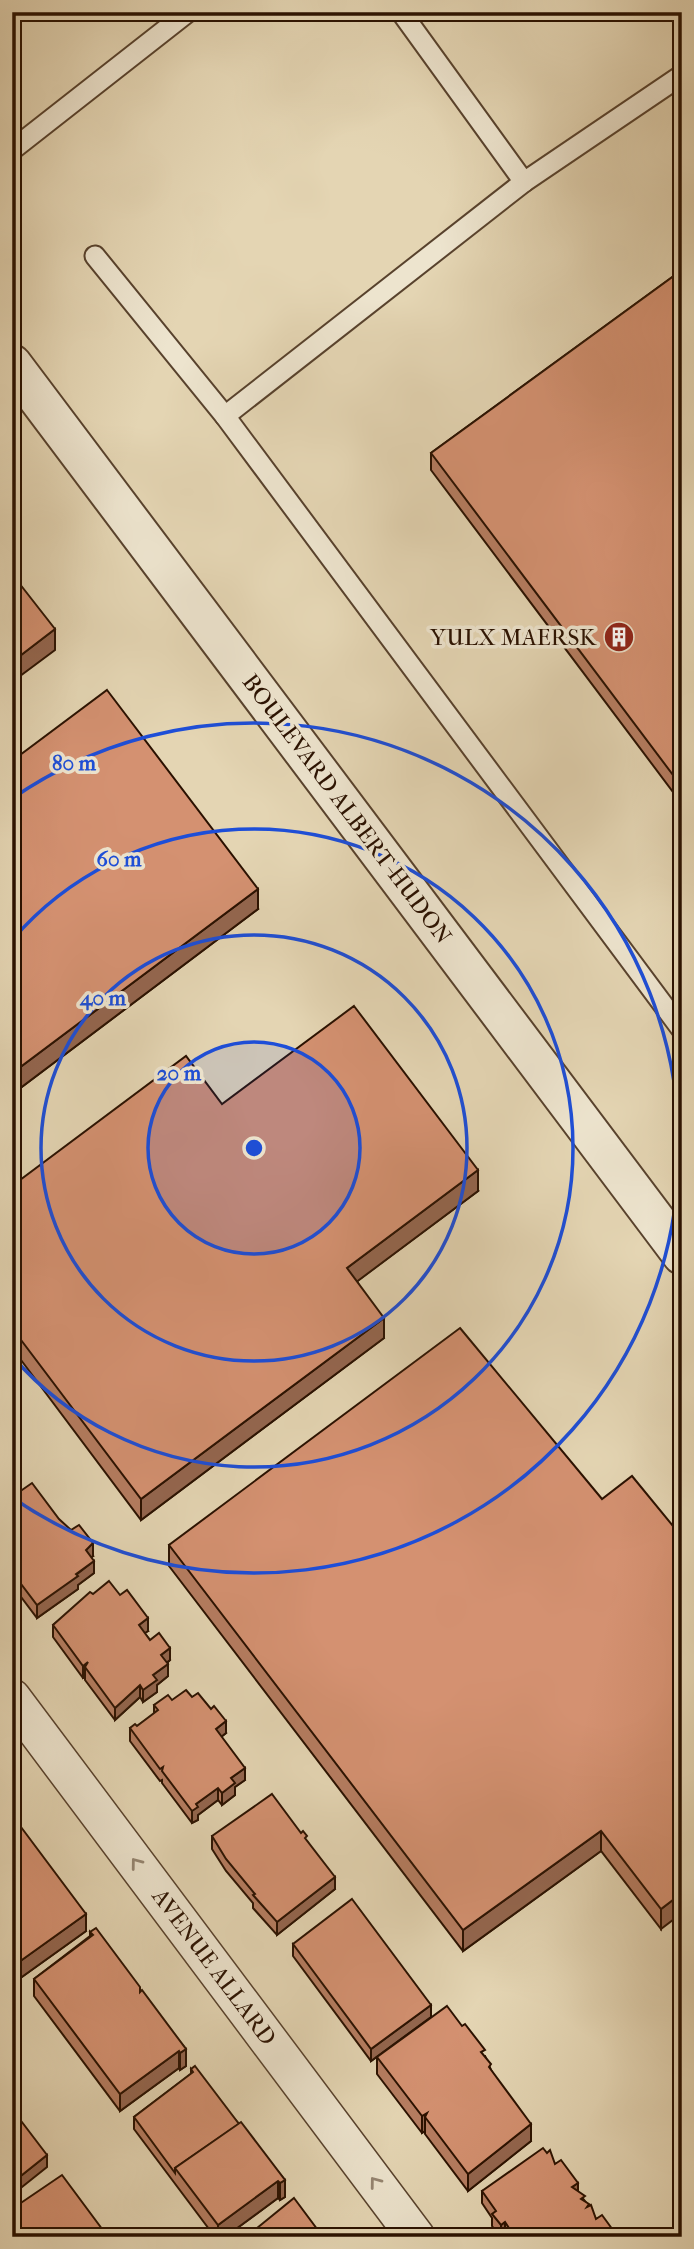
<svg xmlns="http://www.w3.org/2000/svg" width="694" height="2249" font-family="'IM FELL French Canon',serif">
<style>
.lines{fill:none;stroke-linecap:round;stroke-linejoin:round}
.service-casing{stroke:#58422d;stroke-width:23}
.minor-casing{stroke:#58422d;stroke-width:40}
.tertiary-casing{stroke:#58422d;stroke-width:42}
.service{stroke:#ede4ce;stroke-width:19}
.minor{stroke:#ede4ce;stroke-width:37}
.tertiary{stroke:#ede4ce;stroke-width:38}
.wall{fill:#b67d61;stroke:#2a1100;stroke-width:2}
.shaded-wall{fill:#94664f;stroke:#2a1100;stroke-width:2}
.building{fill:#d49171;stroke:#2a1100;stroke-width:2}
.oneway{stroke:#958571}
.ring{fill:none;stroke:#1d4ed8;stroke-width:3.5}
.labels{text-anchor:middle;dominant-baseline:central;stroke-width:7;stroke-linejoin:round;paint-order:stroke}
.poi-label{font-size:23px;fill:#2a1100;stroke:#ede4ce;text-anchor:end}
.street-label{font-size:23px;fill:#2a1100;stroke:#ede4ce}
.centre{fill:#1d4ed8;stroke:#ede4ce;stroke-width:3.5}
.ring-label{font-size:21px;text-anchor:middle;font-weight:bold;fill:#1d4ed8;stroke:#ede4ce;stroke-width:7;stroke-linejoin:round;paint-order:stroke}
</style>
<rect width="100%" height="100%" fill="#e4d5b3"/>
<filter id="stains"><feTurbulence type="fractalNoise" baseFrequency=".00286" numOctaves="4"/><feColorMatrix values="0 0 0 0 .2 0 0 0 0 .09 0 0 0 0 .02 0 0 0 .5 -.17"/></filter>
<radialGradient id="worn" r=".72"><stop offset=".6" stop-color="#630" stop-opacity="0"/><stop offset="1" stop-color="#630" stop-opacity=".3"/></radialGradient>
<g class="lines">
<g class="service-casing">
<g id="service">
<polyline points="401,12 524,182"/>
<polyline points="682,75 524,182 225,416 682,1030"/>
<polyline points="12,150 188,12"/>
<polyline points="95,256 225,416"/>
</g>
</g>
<g class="minor-casing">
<polyline id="minor" points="12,1698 416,2237"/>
</g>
<g class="tertiary-casing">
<polyline id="tertiary" points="12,364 682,1255"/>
</g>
<use href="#service" class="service"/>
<use href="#minor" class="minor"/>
<use href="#tertiary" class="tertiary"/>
</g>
<g class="wall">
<polygon points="682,270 682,804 431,470 431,453"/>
<polygon points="12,761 258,909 19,1089 12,1080"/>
<polygon points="222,1104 478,1191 357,1281 384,1338 141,1520 12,1348 12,1186"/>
<polygon points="12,1497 93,1556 91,1557 94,1573 78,1585 78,1589 37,1618 12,1585"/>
<polygon points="602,1499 682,1537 661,1929 601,1851 463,1951 169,1566 169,1545"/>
<polygon points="93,1594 148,1631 144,1633 150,1640 170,1660 167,1663 168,1676 157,1685 157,1692 143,1702 140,1697 115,1720 85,1680 85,1677 83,1678 53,1637 53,1625"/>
<polygon points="172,1700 226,1733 221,1737 245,1780 235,1787 235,1795 222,1805 218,1800 198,1815 198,1820 192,1823 162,1783 162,1780 160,1781 130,1741 130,1728 137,1726 154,1714 154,1705"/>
<polygon points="12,1815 86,1931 19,1979 12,1970"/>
<polygon points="212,1836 307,1841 335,1889 277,1935 253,1908 253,1903 226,1871 212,1849"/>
<polygon points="90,1932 186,2049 186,2066 180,2070 179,2068 120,2111 34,1996 34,1979 90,1936"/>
<polygon points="293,1944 431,2017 371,2061 293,1956"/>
<polygon points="485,2056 491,2070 531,2141 468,2191 425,2134 425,2131 422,2133 377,2074 377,2057"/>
<polygon points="191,2069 239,2124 285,2180 285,2197 280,2200 278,2198 225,2237 215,2237 134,2129 134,2117 191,2074"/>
<polygon points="555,2164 589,2206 596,2219 618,2237 506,2237 505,2235 500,2237 492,2226 492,2218 482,2203 482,2191"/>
</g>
<g class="shaded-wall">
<polygon points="55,629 55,650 12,682 12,662"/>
<polygon points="258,889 258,909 19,1089 19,1068"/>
<polygon points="478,1170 478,1191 347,1289 347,1268"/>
<polygon points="384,1318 384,1338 141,1520 141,1499"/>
<polygon points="16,1441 16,1453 12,1456 12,1444"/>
<polygon points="17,1458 17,1470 12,1474 12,1461"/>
<polygon points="93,1543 93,1556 86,1562 86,1550"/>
<polygon points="94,1561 94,1573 78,1585 78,1589 37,1618 37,1605"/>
<polygon points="148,1618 148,1631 139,1637 139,1625"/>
<polygon points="170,1648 170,1660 161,1667 161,1655"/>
<polygon points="88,1662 85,1667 85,1677 83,1678 83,1666"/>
<polygon points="168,1664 168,1676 157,1685 157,1692 143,1702 143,1690 153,1675"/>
<polygon points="140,1685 140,1697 115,1720 115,1708"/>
<polygon points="226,1721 226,1733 216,1741 216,1729"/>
<polygon points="245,1768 245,1780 235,1787 235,1795 222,1805 222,1793 231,1778"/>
<polygon points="218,1788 218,1800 198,1815 198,1820 192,1823 192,1811 196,1804"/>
<polygon points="601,1831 601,1851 463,1951 463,1930"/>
<polygon points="335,1877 335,1889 277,1935 277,1922"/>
<polygon points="682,1893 682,1913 661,1929 661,1909"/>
<polygon points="86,1914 86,1931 19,1979 19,1962"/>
<polygon points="431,2005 431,2017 371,2061 371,2049"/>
<polygon points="186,2049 186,2066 180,2070 180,2053"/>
<polygon points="179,2051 179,2068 120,2111 120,2094"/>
<polygon points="427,2113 425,2117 425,2131 422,2133 422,2116"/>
<polygon points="531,2124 531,2141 468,2191 468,2174"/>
<polygon points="47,2155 47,2167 12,2195 12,2183"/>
<polygon points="285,2180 285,2197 280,2200 280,2183"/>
<polygon points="278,2181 278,2198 225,2237 218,2237 218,2225"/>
<polygon points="578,2183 578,2195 572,2187"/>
<polygon points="505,2222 505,2235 501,2237 501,2225"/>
</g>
<g class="building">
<polygon points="682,270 682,787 431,453"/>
<polygon points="12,574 55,629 12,662"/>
<polygon points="107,690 258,889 19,1068 12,1059 12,761"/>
<polygon points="354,1006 478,1170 347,1268 384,1318 141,1499 12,1328 12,1186 186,1056 222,1104"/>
<polygon points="460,1328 602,1499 632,1476 682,1537 682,1893 661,1909 601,1831 463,1930 169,1545"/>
<polygon points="12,1451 17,1458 12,1461"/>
<polygon points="32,1483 59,1519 71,1530 79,1525 93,1543 86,1550 94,1561 76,1574 78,1576 37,1605 12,1572 12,1497"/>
<polygon points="109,1581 120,1595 127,1590 148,1618 139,1625 150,1640 159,1633 170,1648 161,1655 168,1664 153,1675 157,1680 143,1690 140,1685 115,1708 85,1667 88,1662 83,1666 53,1625 90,1592 93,1594"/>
<polygon points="186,1690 192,1697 198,1693 211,1709 214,1706 226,1721 216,1729 245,1768 231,1778 235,1783 222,1793 218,1788 196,1804 198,1807 192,1811 162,1771 163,1767 160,1769 130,1728 135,1724 137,1726 158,1710 154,1705 168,1695 172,1700"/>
<polygon points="272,1794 301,1833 303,1831 307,1836 305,1838 335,1877 277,1922 253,1895 255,1894 226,1859 212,1836"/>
<polygon points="12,1815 86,1914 19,1962 12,1953"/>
<polygon points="352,1899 431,2005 371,2049 293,1944"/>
<polygon points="96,1928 140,1987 140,1992 142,1990 186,2049 180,2053 179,2051 120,2094 34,1979 93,1935 90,1932"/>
<polygon points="447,2006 462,2026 465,2024 485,2050 481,2052 491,2064 489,2067 531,2124 468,2174 425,2117 427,2113 422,2116 377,2057"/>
<polygon points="195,2066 239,2124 175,2168 175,2173 134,2117 193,2072 191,2069"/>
<polygon points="12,2109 47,2155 12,2183"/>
<polygon points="241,2122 285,2180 280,2183 278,2181 218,2225 175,2168"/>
<polygon points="543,2148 547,2153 550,2150 555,2164 561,2160 578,2183 572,2187 585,2196 581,2199 589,2204 587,2207 591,2205 596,2219 602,2215 618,2237 515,2237 505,2222 501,2225 492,2214 496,2211 482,2191"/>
<polygon points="62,2175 108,2237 15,2237 12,2233 12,2209"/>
<polygon points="294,2198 323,2237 246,2237"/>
</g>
<defs><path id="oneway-chevron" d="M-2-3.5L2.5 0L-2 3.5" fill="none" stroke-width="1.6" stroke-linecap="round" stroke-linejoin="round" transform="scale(1.75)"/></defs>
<g class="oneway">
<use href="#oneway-chevron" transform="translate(136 1863) rotate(-127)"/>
<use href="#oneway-chevron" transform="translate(375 2182) rotate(-127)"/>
</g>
<circle cx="254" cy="1148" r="106" fill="#1d4ed8" fill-opacity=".12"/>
<g class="ring">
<circle cx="254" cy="1148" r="106"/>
<circle cx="254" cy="1148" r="213"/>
<path d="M13 939A319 319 0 1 1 13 1357"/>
<path d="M13 798A425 425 0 1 1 13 1498"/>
</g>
<defs>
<g id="building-disc" transform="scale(1.575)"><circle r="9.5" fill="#8f2418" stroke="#ede4ce"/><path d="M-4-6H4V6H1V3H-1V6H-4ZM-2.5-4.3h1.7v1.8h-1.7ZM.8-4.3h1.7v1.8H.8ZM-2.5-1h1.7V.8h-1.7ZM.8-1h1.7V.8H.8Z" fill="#fff"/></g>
</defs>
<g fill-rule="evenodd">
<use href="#building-disc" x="619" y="637"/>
</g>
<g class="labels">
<g class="poi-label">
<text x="596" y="637">YULX MAERSK</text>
</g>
<g class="street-label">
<text transform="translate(347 809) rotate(53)">BOULEVARD ALBERT-HUDON</text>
<text transform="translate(214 1967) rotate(53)">AVENUE ALLARD</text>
</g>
</g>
<circle cx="254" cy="1148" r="10" class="centre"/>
<g class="ring-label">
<text x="74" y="770">80 m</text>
<text x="119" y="866">60 m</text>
<text x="103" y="1005">40 m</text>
<text x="179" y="1080">20 m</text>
</g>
<rect width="694" height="2249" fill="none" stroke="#e4d5b3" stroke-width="42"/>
<rect x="14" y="14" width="666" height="2221" fill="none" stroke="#2a1100" stroke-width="3.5"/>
<rect x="21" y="21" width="652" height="2207" fill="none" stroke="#2a1100" stroke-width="2"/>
<rect width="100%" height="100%" filter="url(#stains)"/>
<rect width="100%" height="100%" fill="url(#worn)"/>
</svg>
